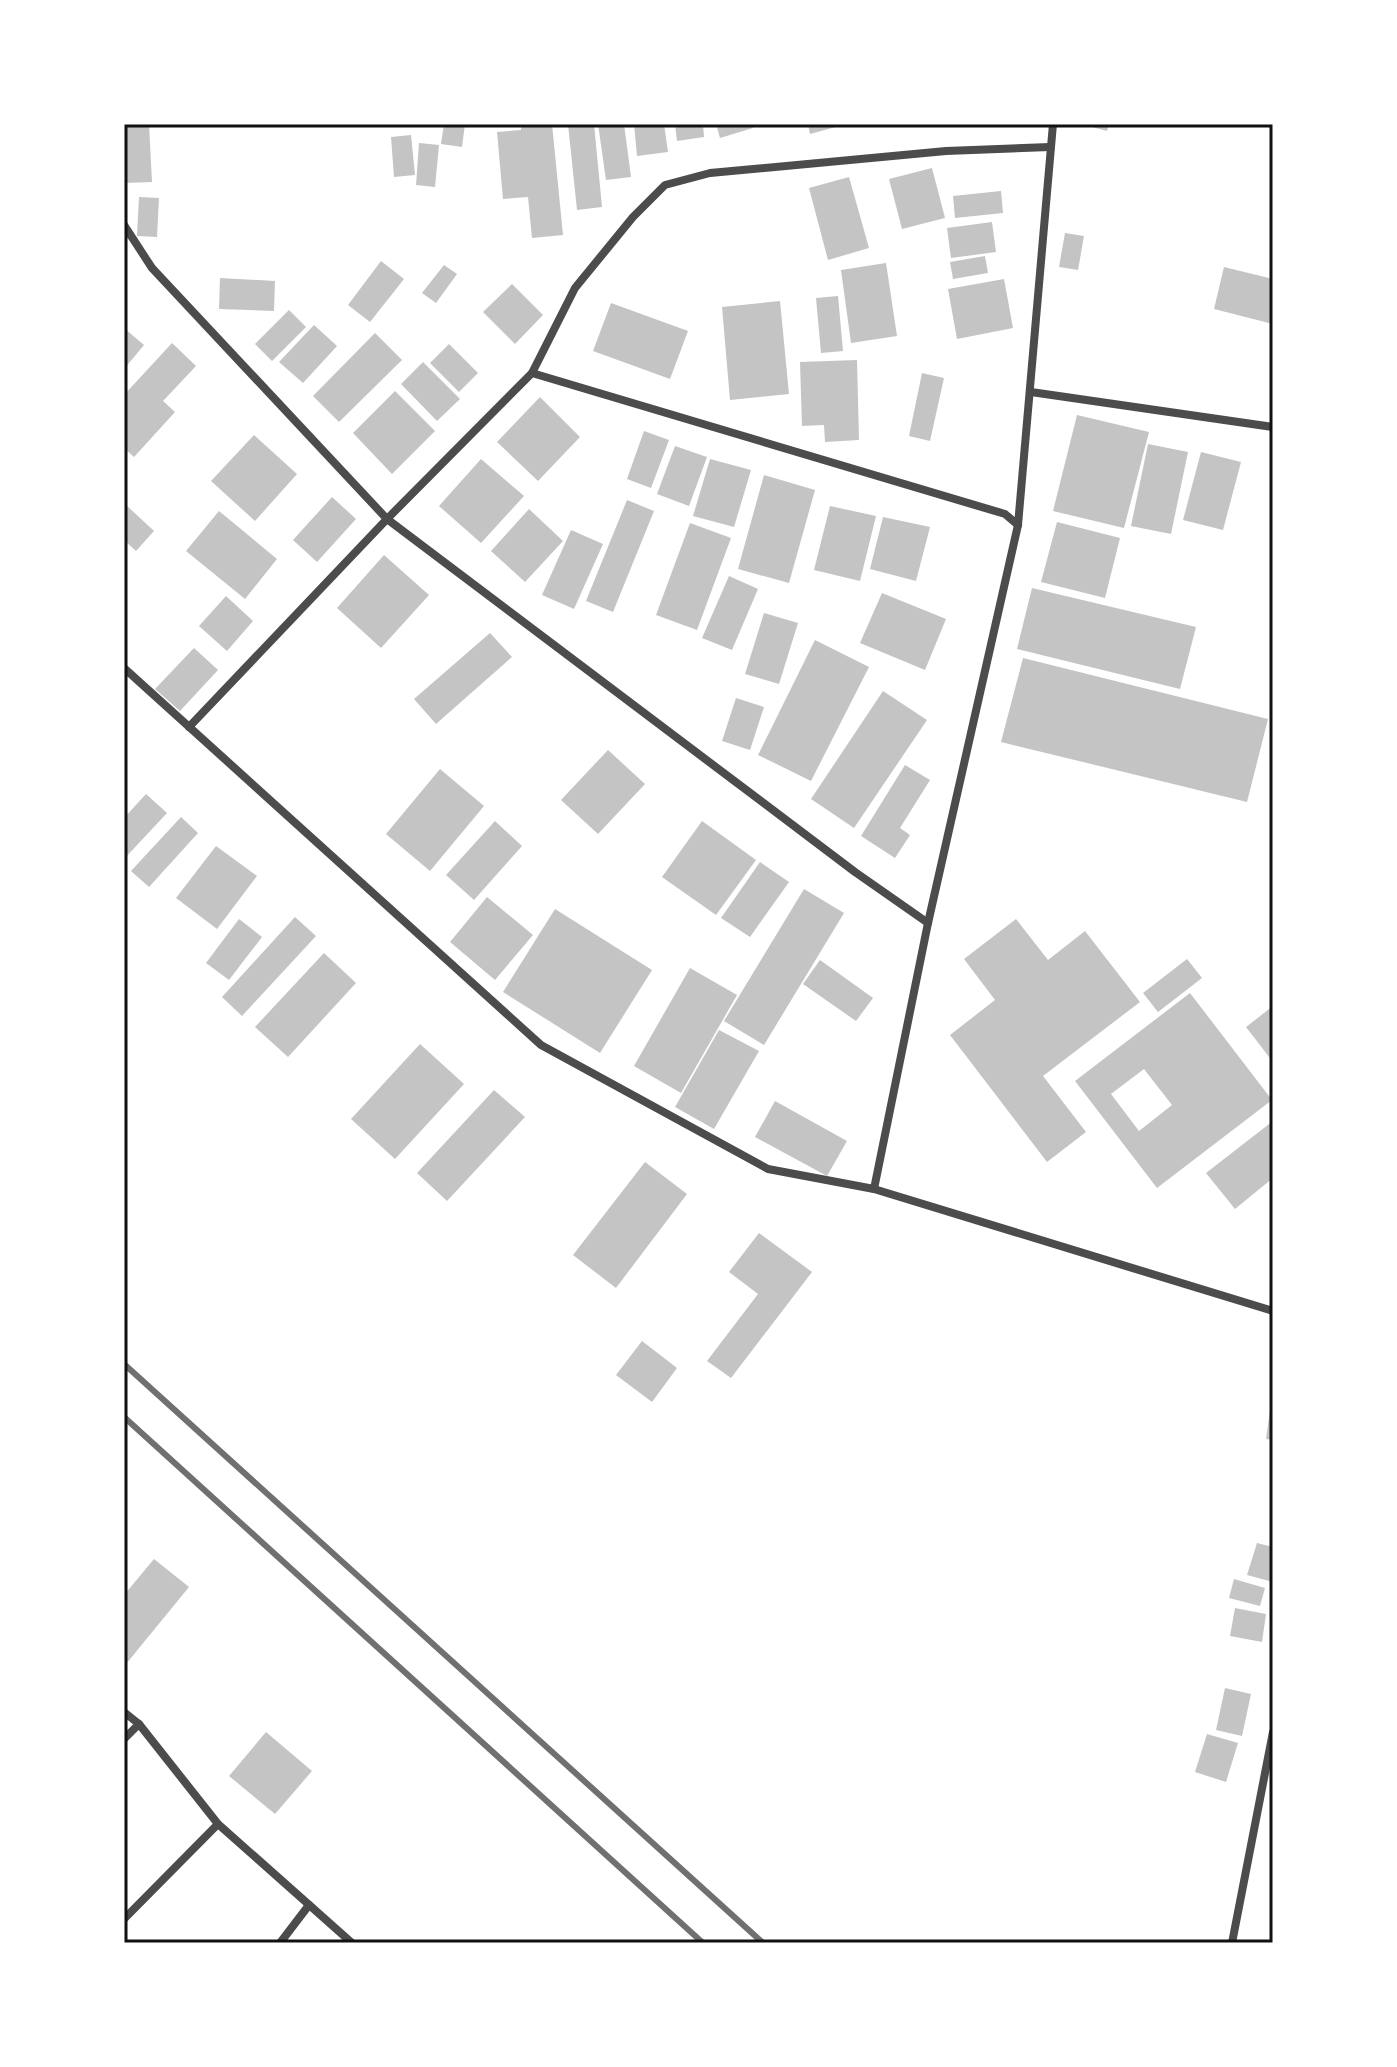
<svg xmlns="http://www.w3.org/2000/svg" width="1397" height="2067" font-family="'DejaVu Sans',sans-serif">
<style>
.building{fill:#c4c4c4;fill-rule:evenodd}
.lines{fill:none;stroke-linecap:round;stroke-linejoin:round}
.minor{stroke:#4c4c4c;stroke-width:8}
.rail{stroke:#707070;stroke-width:6}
.neatline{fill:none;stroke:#111;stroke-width:3}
</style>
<rect width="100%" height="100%" fill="#fff"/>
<g class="building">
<polygon points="124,124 149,124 152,182 124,183"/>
<polygon points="444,124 465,124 462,147 441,144"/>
<polygon points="521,124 552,124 563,235 532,238 528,197 503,199 497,132 521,130"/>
<polygon points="568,124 594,124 602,207 577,210"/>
<polygon points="598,124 624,124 631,177 606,180"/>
<polygon points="634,124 664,124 668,152 637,156"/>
<polygon points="675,124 703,124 704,137 677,141"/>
<polygon points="716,124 751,124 753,128 720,138"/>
<polygon points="808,124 842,124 843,125 810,134"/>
<polygon points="1081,124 1109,124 1107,131"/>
<polygon points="411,135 415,175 394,177 391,137"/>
<polygon points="419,143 439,145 435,187 416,185"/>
<polygon points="932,168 945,218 902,229 889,179"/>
<polygon points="849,177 869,248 828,260 809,188"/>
<polygon points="1001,191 1003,213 955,218 953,196"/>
<polygon points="139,197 159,198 157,237 137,236"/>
<polygon points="992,222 996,252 951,258 947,228"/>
<polygon points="1065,233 1084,236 1078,270 1059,267"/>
<polygon points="985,256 988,273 953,279 950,262"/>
<polygon points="381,261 404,279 370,322 348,305"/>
<polygon points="886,263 897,336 851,343 841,270"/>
<polygon points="444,265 457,274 436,303 422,293"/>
<polygon points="1224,267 1273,279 1273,324 1214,309"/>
<polygon points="220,278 275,281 274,311 219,309"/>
<polygon points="1004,279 1013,328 957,339 948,289"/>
<polygon points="512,284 543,315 515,344 483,312"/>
<polygon points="838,296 843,351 821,353 816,298"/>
<polygon points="780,301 789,394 730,400 722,307"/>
<polygon points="611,303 688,331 670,379 593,351"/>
<polygon points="289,310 306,327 272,361 255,344"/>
<polygon points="314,325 337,346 303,383 279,362"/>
<polygon points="124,328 144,345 124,369"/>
<polygon points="375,333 402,360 339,422 313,396"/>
<polygon points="172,343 196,366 163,401 175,412 134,457 124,448 124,395"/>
<polygon points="449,344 478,373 459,392 430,363"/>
<polygon points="857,360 859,440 825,442 824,425 802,426 800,362"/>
<polygon points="423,362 460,399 437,421 401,384"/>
<polygon points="922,373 944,378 930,441 909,436"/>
<polygon points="395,391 435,431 392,474 353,433"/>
<polygon points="540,397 580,437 538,481 497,442"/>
<polygon points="1077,415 1149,432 1124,528 1053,511"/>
<polygon points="644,431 669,440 651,488 627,479"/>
<polygon points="254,435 297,474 255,521 211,481"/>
<polygon points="1148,444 1188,452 1171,534 1131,526"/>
<polygon points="675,446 707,457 689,506 657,494"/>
<polygon points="1201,452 1241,462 1223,530 1183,520"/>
<polygon points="481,459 524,496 481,543 439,506"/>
<polygon points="710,459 751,470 734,527 693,516"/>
<polygon points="764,475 815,490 789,583 738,569"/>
<polygon points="332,497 356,519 317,562 293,540"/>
<polygon points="627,500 654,511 613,612 586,601"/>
<polygon points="126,505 154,531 136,551 124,540 124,507"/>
<polygon points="830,506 876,516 860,581 814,570"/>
<polygon points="529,509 563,541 525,582 491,551"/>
<polygon points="219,511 277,559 245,599 186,551"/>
<polygon points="883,517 930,527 916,581 870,569"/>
<polygon points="1057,522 1120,538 1105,598 1041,582"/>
<polygon points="690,523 731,538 697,630 656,615"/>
<polygon points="571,530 603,544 574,609 542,595"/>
<polygon points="384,555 429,595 381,648 337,608"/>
<polygon points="729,576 758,589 732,650 702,638"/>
<polygon points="1032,588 1196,627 1180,689 1017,649"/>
<polygon points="882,593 946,619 925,670 860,643"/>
<polygon points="226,596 253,621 227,651 199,626"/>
<polygon points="764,613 798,623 779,684 745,674"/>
<polygon points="490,633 512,657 436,724 414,699"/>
<polygon points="815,640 869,667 811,781 758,755"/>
<polygon points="194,648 218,670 180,711 155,689"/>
<polygon points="1023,658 1268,719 1247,802 1001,742"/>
<polygon points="883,691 927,720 854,828 811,799"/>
<polygon points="736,698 764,707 750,750 722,741"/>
<polygon points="608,750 645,784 598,834 561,800"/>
<polygon points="905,765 930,780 900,828 910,835 895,858 861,836"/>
<polygon points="440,769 484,806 430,871 386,834"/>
<polygon points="146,794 167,813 124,859 124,818"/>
<polygon points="181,817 198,833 149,887 131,871"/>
<polygon points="495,821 522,846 474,900 446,875"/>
<polygon points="702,821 756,860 716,915 662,877"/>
<polygon points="216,846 257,876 217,929 176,898"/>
<polygon points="760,862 789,882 750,937 721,918"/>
<polygon points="804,889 844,913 764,1045 724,1021"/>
<polygon points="487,897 533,935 495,980 450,942"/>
<polygon points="555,909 652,970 600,1053 503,992"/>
<polygon points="295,917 316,936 242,1016 222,997"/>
<polygon points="239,919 262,937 229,980 206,963"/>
<polygon points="1016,919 1048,960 1085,931 1140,1002 1043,1076 1086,1132 1047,1162 950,1035 995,1000 964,959"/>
<polygon points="324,953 356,983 288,1057 255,1027"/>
<polygon points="1187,959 1202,978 1158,1012 1143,993"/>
<polygon points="820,960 873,998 856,1021 803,984"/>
<polygon points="690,968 737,995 681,1093 634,1066"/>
<path d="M1190,993L1272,1100L1157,1188L1075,1081ZM1144,1069L1172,1105L1139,1131L1111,1094Z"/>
<polygon points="1273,1006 1273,1062 1246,1027"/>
<polygon points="719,1030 759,1051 714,1129 675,1107"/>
<polygon points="420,1044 464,1084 395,1159 351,1119"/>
<polygon points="494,1090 525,1117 447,1201 417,1173"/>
<polygon points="775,1101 847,1141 827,1176 755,1137"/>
<polygon points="1273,1121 1273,1178 1235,1209 1206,1173"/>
<polygon points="645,1162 687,1194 616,1288 573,1255"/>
<polygon points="759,1233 812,1272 731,1378 707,1361 758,1294 729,1272"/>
<polygon points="642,1341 677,1368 652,1402 616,1375"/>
<polygon points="1271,1403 1273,1403 1273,1440 1266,1439"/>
<polygon points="1257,1543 1273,1547 1273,1582 1247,1575"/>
<polygon points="154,1559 189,1587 126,1664 124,1595"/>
<polygon points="1234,1579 1265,1588 1260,1606 1229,1598"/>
<polygon points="1235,1608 1266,1614 1262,1642 1230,1636"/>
<polygon points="1225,1688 1251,1694 1242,1736 1216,1730"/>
<polygon points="266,1732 312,1771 275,1814 229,1776"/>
<polygon points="1207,1734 1238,1743 1226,1782 1195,1772"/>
</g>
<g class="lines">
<g class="minor">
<polyline points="124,225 152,268 387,519 189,727"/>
<polyline points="532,373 575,288 633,217 665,185 710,173 946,151 1050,147"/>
<polyline points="1031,392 1273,427"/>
<polyline points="124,668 541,1045 768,1169 874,1189 1273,1311"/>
<polyline points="928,923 855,872 387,519 532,373 1005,514 1018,525"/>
<polyline points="874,1189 928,923 1018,525 1053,124"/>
<polyline points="124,1712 139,1724 218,1824 352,1943"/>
<polyline points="124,1739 139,1724"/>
<polyline points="124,1919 218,1824"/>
<polyline points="280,1943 309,1905"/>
<polyline points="1232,1943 1273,1732"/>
</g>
<g class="rail">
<polyline points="124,1364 763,1943"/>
<polyline points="124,1417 703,1943"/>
</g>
</g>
<rect width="1397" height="2067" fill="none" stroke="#ffffff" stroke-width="252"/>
<rect x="126" y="126" width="1145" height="1815" class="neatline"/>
</svg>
